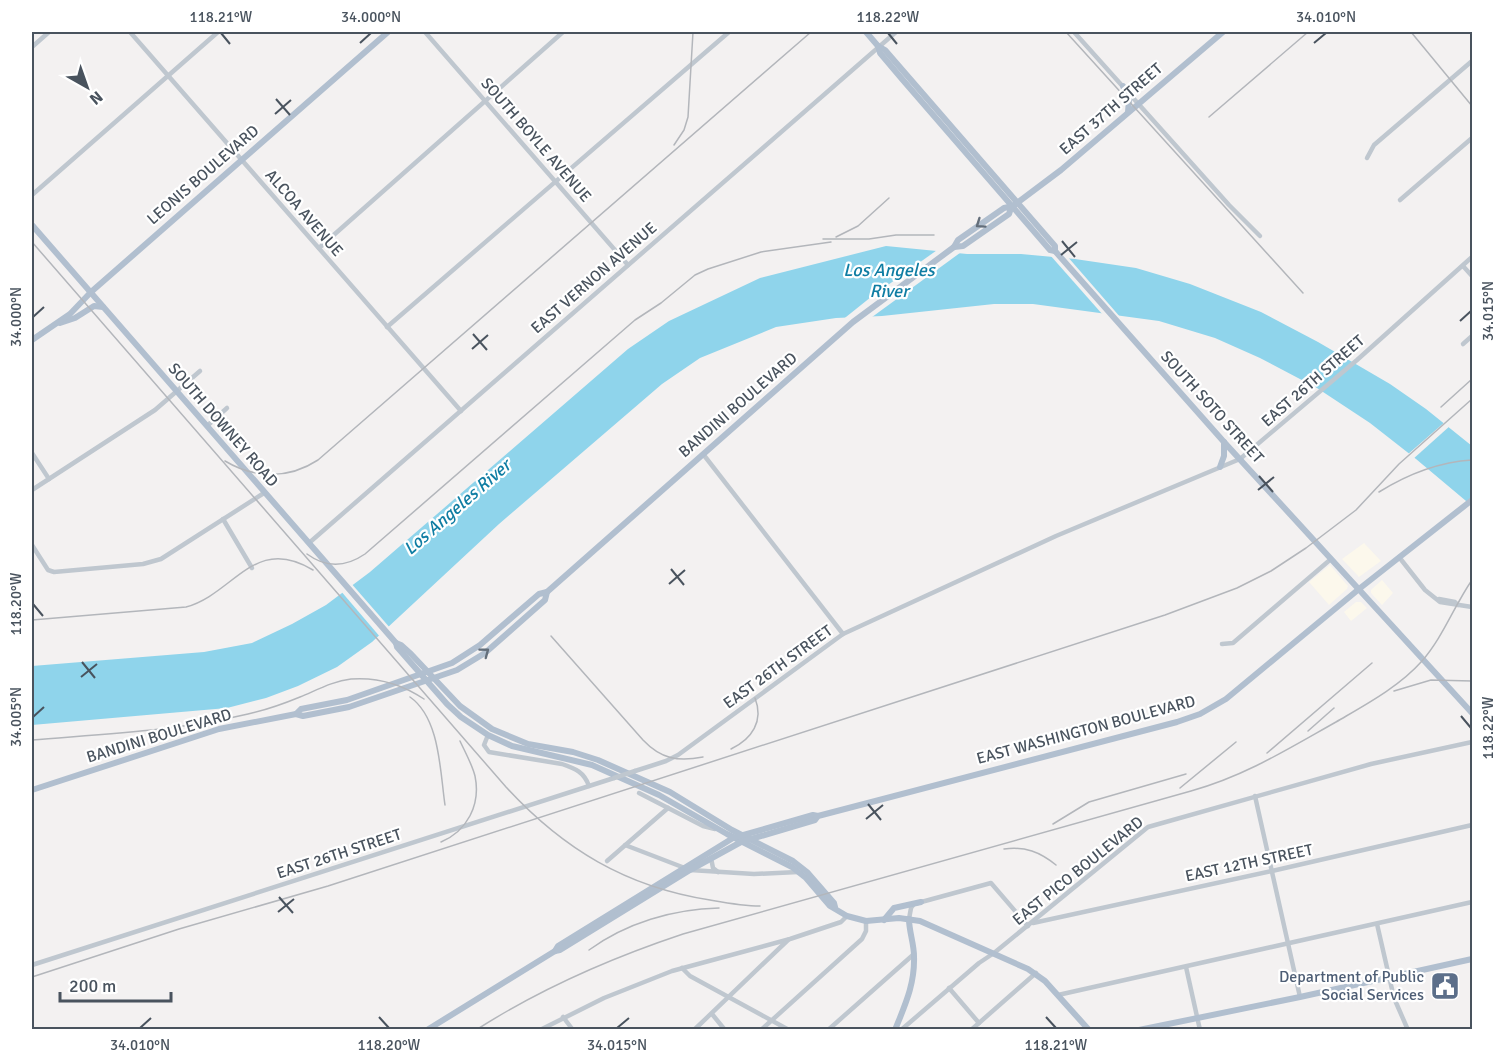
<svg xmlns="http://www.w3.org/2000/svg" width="1504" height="1061" font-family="Signika,sans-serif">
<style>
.commercial{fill:#fcf8ec}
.water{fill:#8fd4eb}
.pier{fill:#f3f1f1}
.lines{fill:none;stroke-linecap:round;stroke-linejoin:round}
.minor{stroke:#bfc7cf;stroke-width:4.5}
.major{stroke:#b1bfcf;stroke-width:6}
.rail{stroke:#b3b6bb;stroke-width:1.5}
.minor-bridge{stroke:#bfc7cf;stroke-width:4.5}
.oneway{stroke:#636e7a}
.ticks{fill:none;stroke:#49535e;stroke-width:2}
.labels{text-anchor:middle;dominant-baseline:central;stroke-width:4.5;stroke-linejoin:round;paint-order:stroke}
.street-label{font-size:16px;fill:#49535e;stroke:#fff}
.service-label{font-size:16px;fill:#4e5e75;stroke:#fff;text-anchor:end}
.water-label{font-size:18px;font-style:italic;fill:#0f7da3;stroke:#fff}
.neatline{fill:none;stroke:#49535e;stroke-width:2}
.ticks-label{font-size:15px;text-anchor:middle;fill:#49535e}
</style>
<rect width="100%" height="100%" fill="#f3f1f1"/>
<g class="commercial">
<polygon points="1364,543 1381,561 1359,577 1342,559"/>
<polygon points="1330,565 1348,586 1347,589 1329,605 1309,582"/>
<polygon points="1382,580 1393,593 1382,605 1371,593 1371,590"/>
<polygon points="1356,602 1361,602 1367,608 1351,621 1344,612"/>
</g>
<polygon class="water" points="886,246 967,254 1021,254 1075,259 1136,268 1190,284 1261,312 1318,342 1390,384 1426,409 1472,446 1472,506 1416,459 1370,423 1317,388 1260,358 1215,338 1159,321 1033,304 994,304 882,316 836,318 776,327 700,358 662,384 499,524 372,642 337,667 298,686 266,698 227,708 32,725 32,666 204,652 252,643 292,624 326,605 370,572 628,349 669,321 760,278"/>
<g class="pier">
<polygon points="940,248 964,250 868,320 841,321 871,297"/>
<polygon points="1050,255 1067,256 1121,318 1103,315"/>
<polygon points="1446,421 1451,425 1412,460 1407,455"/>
<polygon points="350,582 391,629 381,638 340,590"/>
</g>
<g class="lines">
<g class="minor">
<polyline points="130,32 461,411"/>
<polyline points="425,32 628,265"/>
<polyline points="1074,32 1229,205 1260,236"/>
<polyline points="32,47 49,32"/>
<polyline points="1367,158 1374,145 1472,61"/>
<polyline points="32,195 218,32"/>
<polyline points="1400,200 1472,138"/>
<polyline points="319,248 563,32"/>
<polyline points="1463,266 1472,276"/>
<polyline points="387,327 729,32"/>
<polyline points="1463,344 1472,336"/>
<polyline points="207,426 227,408"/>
<polyline points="32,453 49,479"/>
<polyline points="703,454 843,634"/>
<polyline points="32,490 155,410 200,371"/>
<polyline points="223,519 252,568"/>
<polyline points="309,543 896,32"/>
<polyline points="32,545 48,570 54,572 143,564 161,559 264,493"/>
<polyline points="1399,557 1425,590 1440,602 1472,607"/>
<polyline points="1439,599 1455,602 1458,605"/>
<polyline points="1222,644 1233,643 1331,559"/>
<path d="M488,735L484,745L489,752L562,764C576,769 584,772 589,786"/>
<polyline points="635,771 666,761 678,755 843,634 1056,536 1240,459 1357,360 1472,257"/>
<polyline points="639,793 703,826 715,829"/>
<polyline points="1255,796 1300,997"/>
<polyline points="625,845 690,870 754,874 798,872"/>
<polyline points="711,858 713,868 718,872"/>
<polyline points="607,861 668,808"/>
<polyline points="909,919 911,908 914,904 991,883 1028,926"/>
<polyline points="1033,923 1272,871 1472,825"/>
<polyline points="1377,924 1394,998 1408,1030"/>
<polyline points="32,965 614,778"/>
<polyline points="1186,967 1200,1030"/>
<polyline points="682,968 690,976 789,1030"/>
<polyline points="949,988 979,1023"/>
<polyline points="1058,995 1472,902"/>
<polyline points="712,1014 725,1030"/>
<polyline points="563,1017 573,1030"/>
<polyline points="540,1030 604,998 672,971 790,939 841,922 847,916"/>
<polyline points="694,1030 788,940"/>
<polyline points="761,1030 862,939 866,931 866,921"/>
<polyline points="828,1030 914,954"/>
<polyline points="901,1030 979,963 994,953 1148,827 1371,764 1472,742"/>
<polyline points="971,1030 1036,973"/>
</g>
<g class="major">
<polyline points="866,32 878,46 885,50 1055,246 1055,251 1224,442 1472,713"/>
<polyline points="878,46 880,53 902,79 1050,250 1055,251"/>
<polyline points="1123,86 1129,100 1128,112"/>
<polyline points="32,225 396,643 397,647 447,704 461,717 488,735 512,746 592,765 659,795 727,834 792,867 806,878 830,906 847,916 866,921 899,918 920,921 1028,969 1045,981 1089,1030"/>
<polyline points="954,247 963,246 1009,214 1011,208"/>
<polyline points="60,323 75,318 94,306 103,307"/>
<polyline points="32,340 70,314 91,292 388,32"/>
<polyline points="1220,467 1224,456 1224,442"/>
<polyline points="396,643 401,645 411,654 460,706 492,729 528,744 573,752 598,760 670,792 732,830 793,861 807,872 834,903 835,907"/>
<polyline points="296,714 303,716 349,707 457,670 485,653 545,600 547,592"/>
<polyline points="32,790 219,729 296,714 301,709 347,700 452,663 480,645 539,594 547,592 853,322 954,247 958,240 1004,208 1013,206 1061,170 1223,32"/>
<polyline points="884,920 894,908 921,902"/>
<polyline points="555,951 558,946 733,838 813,815 818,816"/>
<polyline points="427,1030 555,951 560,950 690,870 741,842 815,820 818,816 1177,722 1200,714 1226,699 1359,589 1472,500"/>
<path d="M895,1030C905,1005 915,984 914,956C914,944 909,931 909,919"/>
<polyline points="1139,1030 1300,997 1472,959"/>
</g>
<g class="rail">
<polyline points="1066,32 1303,293"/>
<polyline points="1411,32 1472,106"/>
<polyline points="1209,117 1308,32"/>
<polyline points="674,145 684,130 688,117 693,32"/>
<polyline points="836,237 858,226 889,198"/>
<polyline points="823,239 869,239 896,235 934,235"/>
<path d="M32,242L506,787C563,849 626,887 710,900C727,903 743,906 760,906"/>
<polyline points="1441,407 1472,379"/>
<path d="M225,461C255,479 289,479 318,460L811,32"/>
<path d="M1379,492C1408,474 1439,462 1472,460"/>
<path d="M307,554C326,568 346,567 365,554L635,320L661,303L695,275L708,269L761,252L831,242"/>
<path d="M32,620L186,607C234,594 254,534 313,570"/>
<path d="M551,636L643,740C661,759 678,762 703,757"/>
<polyline points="1394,691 1431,680 1472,681"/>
<path d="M410,697C440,718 440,771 445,805"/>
<polyline points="1308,731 1334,708"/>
<path d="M32,740C104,734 177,731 248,714C266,710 283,704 300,697C317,690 333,681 351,679C377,677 403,685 424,699"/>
<path d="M731,749C752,739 764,721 755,698"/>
<polyline points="1267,753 1372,663"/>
<polyline points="1180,788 1236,742"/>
<polyline points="1053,824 1089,802 1186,774"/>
<path d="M441,842C467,831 481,805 475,776C472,764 465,752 460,741"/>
<path d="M1004,849C1025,846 1040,852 1056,865"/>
<path d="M589,950C626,923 673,909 719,908"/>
<polyline points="32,977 179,929 328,886 1165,615 1237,588 1271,571 1306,548 1356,510 1399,464 1472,399"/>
<path d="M476,1030C540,989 611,958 683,934L1191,791C1245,776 1288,749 1336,722C1365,705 1399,687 1422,661C1443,637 1454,606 1472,580"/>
</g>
<polyline class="minor-bridge" points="614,778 635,771"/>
</g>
<defs><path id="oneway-chevron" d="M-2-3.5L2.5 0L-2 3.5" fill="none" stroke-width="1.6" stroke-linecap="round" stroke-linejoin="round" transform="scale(1.5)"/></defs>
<g class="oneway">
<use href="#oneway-chevron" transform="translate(980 224) rotate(145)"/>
<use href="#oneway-chevron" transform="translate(485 652) rotate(-37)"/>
</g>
<path class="ticks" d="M221,33L230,44M888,33L897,44M360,43L371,33M1314,43L1326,33M276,99L290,115M275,114L291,100M1062,241L1075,257M1061,255L1077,242M33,317L44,307M1460,321L1471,311M473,334L487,350M472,349L488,335M1259,476L1273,492M1258,490L1274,477M671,569L684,585M669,584L685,570M33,604L43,616M82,662L95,678M81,677L97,664M1461,716L1471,728M33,717L44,707M868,804L881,820M866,819L883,805M279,897L293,913M278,912L294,899M379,1017L389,1028M1046,1017L1056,1028M140,1028L151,1018M617,1028L629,1018"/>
<defs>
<g id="civic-square" transform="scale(1.5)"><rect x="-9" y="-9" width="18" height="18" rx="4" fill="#5c6f8a" stroke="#fff"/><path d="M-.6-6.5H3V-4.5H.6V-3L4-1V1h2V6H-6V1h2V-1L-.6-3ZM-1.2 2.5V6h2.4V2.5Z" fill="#fff"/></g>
</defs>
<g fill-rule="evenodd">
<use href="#civic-square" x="1445" y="986"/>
</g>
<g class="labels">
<g class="street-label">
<text transform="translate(1111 109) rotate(-41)">EAST 37TH STREET</text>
<text transform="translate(536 140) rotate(49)">SOUTH BOYLE AVENUE</text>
<text transform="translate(203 175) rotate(-41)">LEONIS BOULEVARD</text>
<text transform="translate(304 213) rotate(49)">ALCOA AVENUE</text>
<text transform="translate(594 278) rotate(-41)">EAST VERNON AVENUE</text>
<text transform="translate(1313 381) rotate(-41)">EAST 26TH STREET</text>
<text transform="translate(738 405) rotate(-41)">BANDINI BOULEVARD</text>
<text transform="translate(1212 407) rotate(48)">SOUTH SOTO STREET</text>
<text transform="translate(223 425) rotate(49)">SOUTH DOWNEY ROAD</text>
<text transform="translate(778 667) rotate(-36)">EAST 26TH STREET</text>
<text transform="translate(1086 730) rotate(-15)">EAST WASHINGTON BOULEVARD</text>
<text transform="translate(159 736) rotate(-17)">BANDINI BOULEVARD</text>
<text transform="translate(339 854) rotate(-18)">EAST 26TH STREET</text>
<text transform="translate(1249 863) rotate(-12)">EAST 12TH STREET</text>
<text transform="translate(1078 871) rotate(-39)">EAST PICO BOULEVARD</text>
</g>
<g class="service-label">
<text x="1424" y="977">Department of Public<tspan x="1424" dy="18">Social Services</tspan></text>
</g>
<g class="water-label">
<text x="889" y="270">Los Angeles<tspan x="889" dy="21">River</tspan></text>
<text transform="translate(457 507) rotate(-41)">Los Angeles River</text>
</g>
</g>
<rect width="1504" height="1061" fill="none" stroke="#ffffff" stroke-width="66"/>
<g transform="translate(87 87) rotate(140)" stroke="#ffffff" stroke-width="4.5" paint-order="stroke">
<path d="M0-4.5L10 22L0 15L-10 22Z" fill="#49535e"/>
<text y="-9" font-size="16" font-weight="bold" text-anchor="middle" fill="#49535e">N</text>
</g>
<path d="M60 992v9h111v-9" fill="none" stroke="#49535e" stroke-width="3"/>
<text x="69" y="992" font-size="18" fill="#49535e" stroke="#ffffff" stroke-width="4.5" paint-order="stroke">200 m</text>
<rect x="33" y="33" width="1438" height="995" class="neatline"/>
<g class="ticks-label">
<text x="221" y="22">118.21°W</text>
<text x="371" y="22">34.000°N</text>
<text x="888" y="22">118.22°W</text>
<text x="1326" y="22">34.010°N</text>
<text transform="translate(1488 311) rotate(-90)" y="5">34.015°N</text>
<text transform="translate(16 317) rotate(-90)" y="5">34.000°N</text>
<text transform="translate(16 604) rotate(-90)" y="5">118.20°W</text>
<text transform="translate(16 717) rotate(-90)" y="5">34.005°N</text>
<text transform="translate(1488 728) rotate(-90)" y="5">118.22°W</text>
<text x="140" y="1050">34.010°N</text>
<text x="389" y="1050">118.20°W</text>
<text x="617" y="1050">34.015°N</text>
<text x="1056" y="1050">118.21°W</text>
</g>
</svg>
